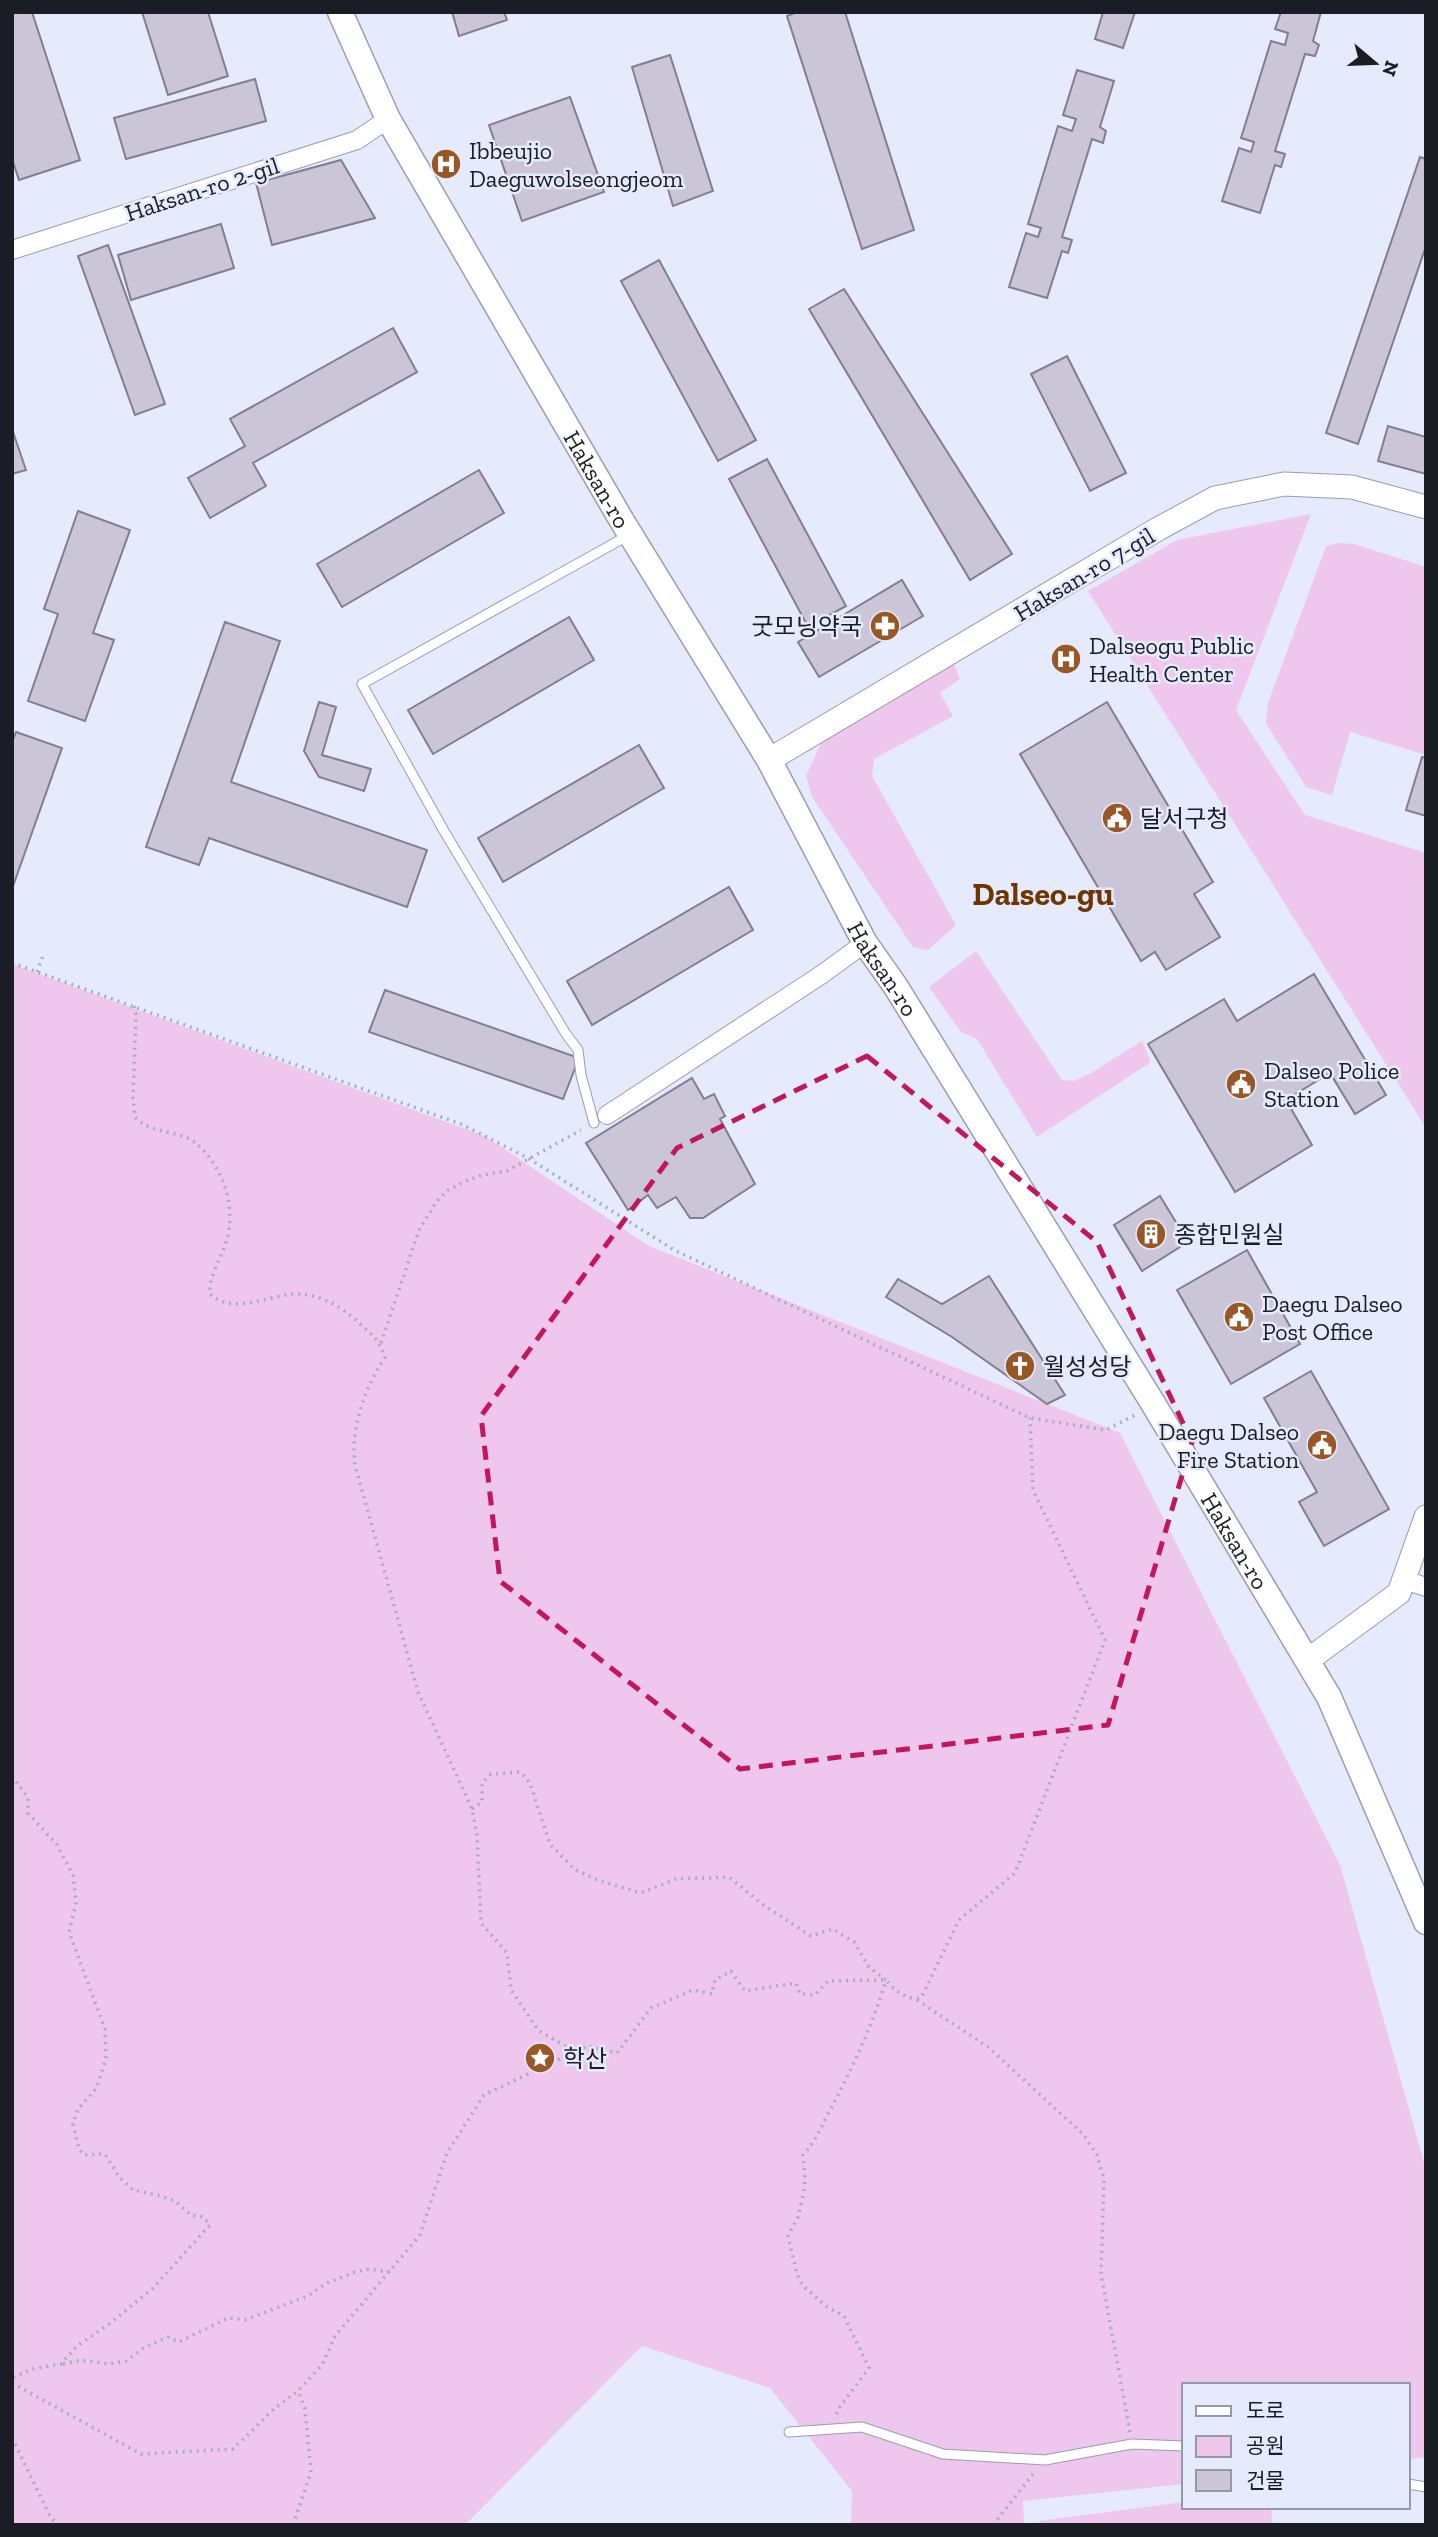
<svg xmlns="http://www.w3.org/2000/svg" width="1438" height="2537" font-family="'Zilla Slab','Noto Sans KR',serif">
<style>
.green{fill:#efc6ed}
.building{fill:#cac5d7;stroke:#837e8f;stroke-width:2}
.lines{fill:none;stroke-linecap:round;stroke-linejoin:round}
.service-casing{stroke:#989eaf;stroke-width:11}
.minor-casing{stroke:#989eaf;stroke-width:20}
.tertiary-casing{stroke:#989eaf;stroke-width:25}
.secondary-casing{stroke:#989eaf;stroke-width:27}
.path{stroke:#a8adbc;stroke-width:3.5;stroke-dasharray:2 5;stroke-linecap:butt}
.service{stroke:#fff;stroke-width:9}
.minor{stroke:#fff;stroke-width:18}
.tertiary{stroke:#fff;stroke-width:23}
.secondary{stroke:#fff;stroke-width:24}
.marked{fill:none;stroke:#c2185b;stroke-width:5;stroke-dasharray:14 9;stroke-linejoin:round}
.labels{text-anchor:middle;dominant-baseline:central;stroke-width:5;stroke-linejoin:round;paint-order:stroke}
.poi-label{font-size:24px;fill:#1b1d24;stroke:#e5ebfd;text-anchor:start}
.street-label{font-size:24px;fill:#1b1d24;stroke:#e5ebfd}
.district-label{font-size:32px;font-weight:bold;fill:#6f3500;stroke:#e5ebfd}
</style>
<rect width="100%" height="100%" fill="#e5ebfd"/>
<g class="green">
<polygon points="1311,514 1236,710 1305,815 1426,853 1426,1128 1088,591 1177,540"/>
<polygon points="1338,543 1354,544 1426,567 1426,755 1350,732 1332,795 1306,787 1266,723 1268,703 1326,546"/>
<polygon points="952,659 960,679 940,693 953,716 874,759 872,776 956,925 928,950 913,947 812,797 806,776 822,741"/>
<polygon points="976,951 1062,1080 1074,1081 1091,1073 1142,1041 1151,1062 1037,1137 977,1039 961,1032 929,987"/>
<polygon points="12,964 485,1136 649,1246 1120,1433 1340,1865 1426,2169 1426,2457 1408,2459 1408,2385 1184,2385 1184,2484 1023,2501 1024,2525 851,2525 852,2491 770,2388 642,2346 465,2525 12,2525"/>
<polygon points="1184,2502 1184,2507 1271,2507 1273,2525 1040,2525 1039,2521"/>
</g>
<g class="building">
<polygon points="12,12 32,12 80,160 19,180 12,159"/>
<polygon points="142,12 208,12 228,76 168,95"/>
<polygon points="452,12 504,12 507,20 459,36"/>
<polygon points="797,12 845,12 914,230 862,249 787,16"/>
<polygon points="1103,12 1135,12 1123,48 1095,39"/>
<polygon points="1281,12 1321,12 1313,41 1319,45 1315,56 1305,54 1275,151 1285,154 1281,167 1275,165 1260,213 1222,201 1239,148 1251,152 1254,142 1241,138 1271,41 1285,45 1288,33 1275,29"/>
<polygon points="670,55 713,191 673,206 632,67"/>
<polygon points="1077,70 1114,81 1100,127 1106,131 1103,143 1092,139 1062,237 1072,240 1068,253 1062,251 1047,298 1009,287 1026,233 1038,237 1041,228 1028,224 1058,126 1072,131 1076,119 1063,115"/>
<polygon points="255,79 266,121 126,159 114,118"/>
<polygon points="570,97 604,192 522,221 489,125"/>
<polygon points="1420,157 1426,159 1426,246 1358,444 1326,433"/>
<polygon points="341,160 375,218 272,245 256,183"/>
<polygon points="221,224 234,268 131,300 118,255"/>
<polygon points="108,245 165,404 135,415 78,256"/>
<polygon points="659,260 756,440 718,461 621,281"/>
<polygon points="844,289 1012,554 970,580 809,309"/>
<polygon points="393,328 417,372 253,463 266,486 210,518 188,478 245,446 230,419"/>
<polygon points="1067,356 1126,473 1090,491 1031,374"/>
<polygon points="1388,426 1426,437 1426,474 1378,461"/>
<polygon points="12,429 26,470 12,474"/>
<polygon points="767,459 846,606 808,627 729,479"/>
<polygon points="479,470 504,513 342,607 317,564"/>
<polygon points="78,511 130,530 93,633 114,640 85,721 28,701 58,614 44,609"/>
<polygon points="902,580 923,616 819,677 798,642"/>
<polygon points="569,617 594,660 433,754 408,710"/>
<polygon points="225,622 280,641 231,782 427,850 407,907 209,838 199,865 146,847"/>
<polygon points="319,702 336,707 322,755 371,769 364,791 319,777 304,751"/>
<polygon points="1107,702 1213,882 1194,894 1220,937 1166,970 1155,952 1141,961 1020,754"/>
<polygon points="16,732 62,748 12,889 12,742"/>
<polygon points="639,745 664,788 503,882 478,838"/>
<polygon points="1422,757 1426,758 1426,816 1406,810"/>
<polygon points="729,887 753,930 592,1025 567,981"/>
<polygon points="1314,974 1386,1095 1355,1114 1330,1073 1286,1100 1312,1145 1235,1192 1148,1044 1224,999 1237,1021"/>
<polygon points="385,990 579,1058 563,1099 369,1032"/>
<polygon points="692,1078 704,1099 714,1094 725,1116 720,1119 755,1184 703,1218 690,1218 676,1197 657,1208 648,1195 628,1210 586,1143"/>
<polygon points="1160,1196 1188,1242 1142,1271 1114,1225"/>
<polygon points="1247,1250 1300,1344 1231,1384 1177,1290"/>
<polygon points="989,1276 1065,1395 1047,1404 952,1337 886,1297 898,1279 942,1304"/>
<polygon points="1311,1371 1389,1509 1324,1546 1299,1502 1317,1492 1264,1398"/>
</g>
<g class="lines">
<g class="service-casing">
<g id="service">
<polyline points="594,1123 581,1075 578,1050 566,1034 444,831 362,684 629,535"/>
<polyline points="789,2432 862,2427 943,2454 1045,2460 1132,2444 1184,2446"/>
<polyline points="1408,2484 1426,2487"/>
</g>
</g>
<g class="minor-casing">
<g id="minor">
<polyline points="12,250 357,140 388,119"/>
<polyline points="607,1115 821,975 865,943"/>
<polyline points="1404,1580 1426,1587"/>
</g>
</g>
<g class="tertiary-casing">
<g id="tertiary">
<polyline points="769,760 1158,529 1215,498 1284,484 1352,487 1426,507"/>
<polyline points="1308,1660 1399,1593 1426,1517"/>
</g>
</g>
<g class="secondary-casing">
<g id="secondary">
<path id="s1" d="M340,12L388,119L622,521L769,760L865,943L896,987L1154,1405L1329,1697L1426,1922"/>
</g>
</g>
<g class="path">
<polyline points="12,963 461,1124 528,1158 674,1250 1030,1418 1106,1430 1137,1414"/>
<polyline points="37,972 44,953"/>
<path d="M134,1006L136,1014L133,1098L135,1117C151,1135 181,1129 198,1145C226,1171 238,1213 224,1248C219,1262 208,1279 210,1294C234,1317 274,1292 301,1294C324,1296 343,1308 359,1323C371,1334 380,1341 385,1357C365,1389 350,1427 355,1465L418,1692L472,1809L477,1835L481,1923L507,1953L511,1990L538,2030L575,2052"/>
<polyline points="381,1343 419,1230 437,1201 448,1190 466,1181 482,1175 507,1171 581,1130"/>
<polyline points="12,1776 28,1798 28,1813 57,1845 73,1875 76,1903 69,1932 105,2029 106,2059 96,2089 78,2109 73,2124 79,2149 84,2155 105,2154 119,2177 133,2190 161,2196 175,2201 191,2215 203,2217 210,2225 153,2288 108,2325 77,2346 61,2364 32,2369 12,2378"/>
<path d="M472,1809L482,1802V1783L491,1774L520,1772L530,1783L550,1844L574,1869L597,1880L641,1893L676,1879L729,1877L762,1904L811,1936L833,1929L854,1942L869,1967L886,1980C872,2027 851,2071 828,2114C820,2129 815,2142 803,2155L805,2180L803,2195L798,2217L788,2236L797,2274L802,2285L827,2307L844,2316L869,2368L839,2408L836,2415"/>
<polyline points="917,2000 988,2047 1083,2134 1097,2155 1104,2179 1101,2274 1130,2432"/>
<polyline points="63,2364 81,2360 109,2364 126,2361 145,2347 168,2337 179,2342 228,2318 245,2320 308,2296 327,2283 355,2272 369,2269 390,2272"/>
<path d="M12,2383L141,2454L233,2449L275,2408L298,2391L322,2365L335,2336L420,2235L447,2153L484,2095L587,2046L617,2053L651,2008L693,1990L712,1994L715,1980L731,1971L745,1991L796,1983L800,1994L815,1995L828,1981L886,1980C895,1991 906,2000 921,1998L959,1920L1015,1873L1105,1640L1033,1490L1030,1418"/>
<polyline points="12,2438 49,2514 57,2525"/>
<polyline points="293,2525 311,2472 305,2409 298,2391"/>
<polyline points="993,2525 1033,2474"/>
</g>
<use href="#service" class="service"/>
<use href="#minor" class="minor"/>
<use href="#tertiary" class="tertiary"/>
<use href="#secondary" class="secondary"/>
</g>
<path class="marked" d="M867,1056L1097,1242L1192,1442L1108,1725L740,1769L500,1581L481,1416L677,1148Z"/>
<defs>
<g id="hospital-disc" transform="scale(1.575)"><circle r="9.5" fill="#9a5726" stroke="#e5ebfd"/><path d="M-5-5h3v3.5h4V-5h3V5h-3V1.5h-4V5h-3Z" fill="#fff"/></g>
<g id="pharmacy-disc" transform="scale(1.575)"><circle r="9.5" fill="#9a5726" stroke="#e5ebfd"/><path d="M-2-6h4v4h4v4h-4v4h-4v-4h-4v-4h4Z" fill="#fff"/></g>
<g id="civic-disc" transform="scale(1.575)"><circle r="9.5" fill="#9a5726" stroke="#e5ebfd"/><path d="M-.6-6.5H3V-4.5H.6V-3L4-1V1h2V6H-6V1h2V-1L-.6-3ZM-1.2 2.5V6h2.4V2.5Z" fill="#fff"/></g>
<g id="building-disc" transform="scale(1.575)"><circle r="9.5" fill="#9a5726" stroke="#e5ebfd"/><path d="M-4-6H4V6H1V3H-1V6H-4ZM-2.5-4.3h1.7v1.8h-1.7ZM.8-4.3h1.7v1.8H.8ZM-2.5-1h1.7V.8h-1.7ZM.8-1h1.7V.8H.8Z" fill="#fff"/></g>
<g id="church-disc" transform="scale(1.575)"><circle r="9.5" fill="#9a5726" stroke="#e5ebfd"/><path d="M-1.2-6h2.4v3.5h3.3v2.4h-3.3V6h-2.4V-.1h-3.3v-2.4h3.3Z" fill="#fff"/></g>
<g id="sight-disc" transform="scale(1.575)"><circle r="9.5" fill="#9a5726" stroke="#e5ebfd"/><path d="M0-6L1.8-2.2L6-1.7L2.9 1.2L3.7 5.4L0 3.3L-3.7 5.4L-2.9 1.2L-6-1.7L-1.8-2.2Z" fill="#fff"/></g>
</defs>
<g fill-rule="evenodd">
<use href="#hospital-disc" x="446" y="164"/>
<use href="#pharmacy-disc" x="885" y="626"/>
<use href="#hospital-disc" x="1066" y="659"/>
<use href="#civic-disc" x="1117" y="818"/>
<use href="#civic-disc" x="1241" y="1084"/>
<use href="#building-disc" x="1151" y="1234"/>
<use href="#civic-disc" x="1239" y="1317"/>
<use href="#church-disc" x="1020" y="1366"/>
<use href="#civic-disc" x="1322" y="1445"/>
<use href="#sight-disc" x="540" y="2058"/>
</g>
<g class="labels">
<g class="poi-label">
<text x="469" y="150">Ibbeujio<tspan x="469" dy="28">Daeguwolseongjeom</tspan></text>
<text x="862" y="626" text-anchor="end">굿모닝약국</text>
<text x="1089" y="645">Dalseogu Public<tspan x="1089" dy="28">Health Center</tspan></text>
<text x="1140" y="818">달서구청</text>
<text x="1264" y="1070">Dalseo Police<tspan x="1264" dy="28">Station</tspan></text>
<text x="1174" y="1234">종합민원실</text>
<text x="1262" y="1303">Daegu Dalseo<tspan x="1262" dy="28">Post Office</tspan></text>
<text x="1043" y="1366">월성성당</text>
<text x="1299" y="1431" text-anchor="end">Daegu Dalseo<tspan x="1299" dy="28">Fire Station</tspan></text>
<text x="563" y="2058">학산</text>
</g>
<g class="street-label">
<text transform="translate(202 189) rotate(-18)">Haksan-ro 2-gil</text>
<text stroke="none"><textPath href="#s1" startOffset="534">Haksan-ro</textPath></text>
<text transform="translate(1084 574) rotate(-31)">Haksan-ro 7-gil</text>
<text stroke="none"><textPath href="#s1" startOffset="1101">Haksan-ro</textPath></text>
<text stroke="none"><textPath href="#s1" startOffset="1773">Haksan-ro</textPath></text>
</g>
<g class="district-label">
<text x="1043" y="894">Dalseo-gu</text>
</g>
</g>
<rect width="1438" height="2537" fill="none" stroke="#1b1d24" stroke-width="28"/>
<rect x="1182" y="2383" width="228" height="126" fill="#e5ebfd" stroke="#9499a6" stroke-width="2"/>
<rect x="1196" y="2406" width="35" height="10" fill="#ffffff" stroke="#9499a6" stroke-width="2"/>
<text x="1246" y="2418" font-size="21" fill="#1b1d24">도로</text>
<rect x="1196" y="2436" width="35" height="21" fill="#efc6ed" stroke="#9499a6" stroke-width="2"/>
<text x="1246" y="2453" font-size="21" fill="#1b1d24">공원</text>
<rect x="1196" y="2470" width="35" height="21" fill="#cac5d7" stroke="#9499a6" stroke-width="2"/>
<text x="1246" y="2488" font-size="21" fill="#1b1d24">건물</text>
<g transform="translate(1375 63) rotate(109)" stroke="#e5ebfd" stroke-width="5" paint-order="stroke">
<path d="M0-5L12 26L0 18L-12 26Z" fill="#1b1d24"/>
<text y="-10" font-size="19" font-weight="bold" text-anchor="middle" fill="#1b1d24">N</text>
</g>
</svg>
